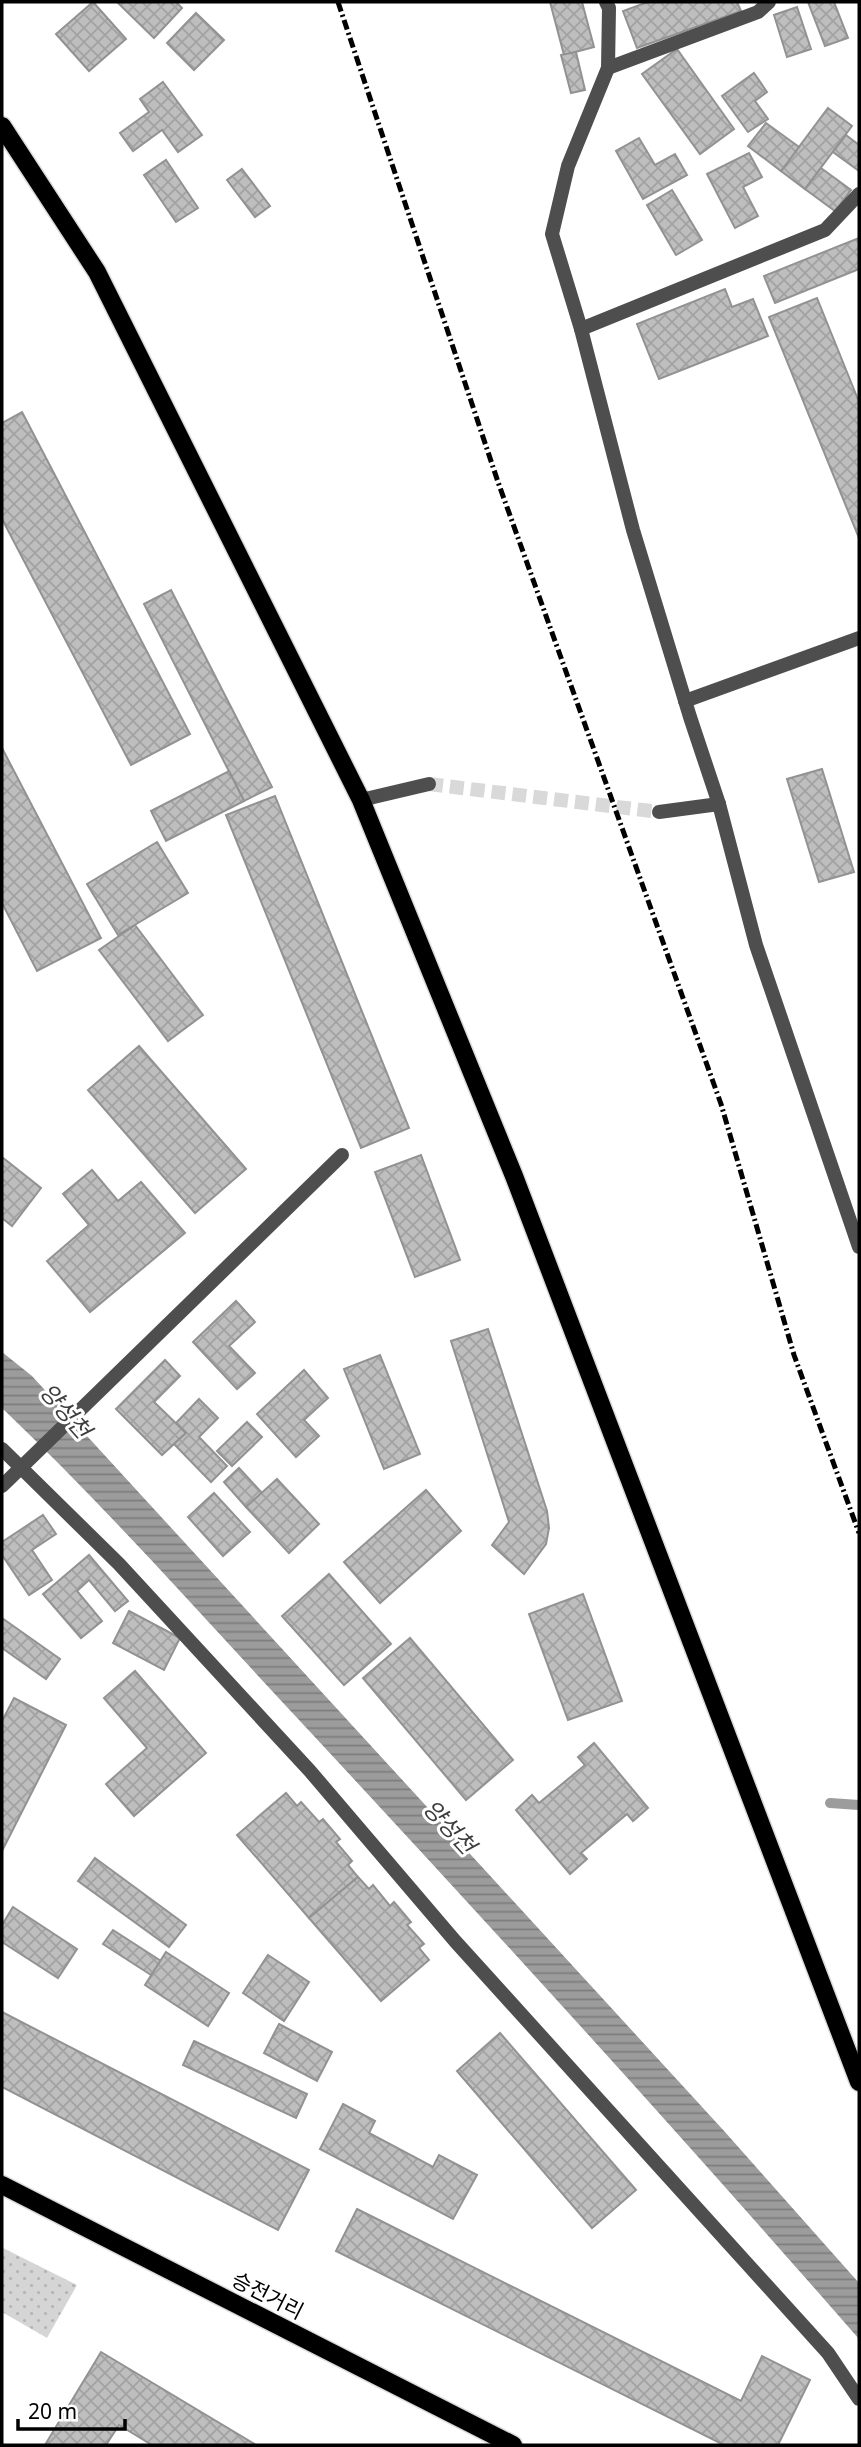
<svg xmlns="http://www.w3.org/2000/svg" width="861" height="2447" font-family="'Noto Sans','Noto Sans KR',sans-serif">
<style>
.grass{fill:url(#grass-dots)}
.water{fill:url(#water-rules)}
.lines{fill:none;stroke-linecap:round;stroke-linejoin:round}
.stream{stroke:#9c9c9c;stroke-width:10}
.building{fill:url(#building-cross-hatch);stroke:#929292;stroke-width:2}
.street-tunnel{stroke:#d9d9d9;stroke-width:14;stroke-dasharray:14 7;stroke-linecap:butt}
.primary-casing{stroke:#dbdbdb;stroke-width:21}
.lane{stroke:#4e4e4e;stroke-width:14}
.street{stroke:#4e4e4e;stroke-width:14}
.primary{stroke:#000;stroke-width:18}
.rail{stroke:#000;stroke-width:5;stroke-dasharray:10 3.5 2 3.5;stroke-linecap:butt}
.labels{text-anchor:middle;dominant-baseline:central;stroke-width:6;stroke-linejoin:round;paint-order:stroke}
.street-label{font-size:21px;fill:#000;stroke:#fff}
.water-label{font-size:23px;font-style:italic;fill:#3d3d3d;stroke:#fff}
</style>
<defs>
<pattern id="grass-dots" width="8" height="8" patternUnits="userSpaceOnUse" patternTransform="scale(1.75)"><rect width="8" height="8" fill="#d5d5d5"/><path d="M2 2h.1M6 6h.1" fill="none" stroke="#b5b5b5" stroke-width="1.8" stroke-linecap="round"/></pattern>
<pattern id="water-rules" width="6" height="5" patternUnits="userSpaceOnUse" patternTransform="scale(1.75)"><rect width="6" height="5" fill="#9c9c9c"/><path d="M0 2.5h6" fill="none" stroke="#7d7d7d"/></pattern>
<pattern id="building-cross-hatch" width="8" height="8" patternUnits="userSpaceOnUse" patternTransform="scale(1.75)"><rect width="8" height="8" fill="#bebebe"/><path d="M0 0l8 8M0 8l8-8" fill="none" stroke="#a2a2a2"/></pattern>
</defs>
<rect width="100%" height="100%" fill="#fff"/>
<polygon class="grass" points="3,2248 77,2285 47,2338 2,2312"/>
<path class="water" d="M2,1352L32,1376L725,2132L859,2283V2339C681,2135 498,1934 313,1735C210,1625 111,1512 2,1408Z"/>
<g class="lines">
<polyline class="stream" points="830,1803 859,1805"/>
</g>
<g class="building">
<polygon points="93,2 126,39 89,71 56,34"/>
<polygon points="117,2 176,2 182,8 154,38"/>
<polygon points="550,2 582,2 594,47 564,55"/>
<polygon points="648,2 737,2 741,11 637,48 623,11"/>
<polygon points="808,2 834,2 848,38 825,46"/>
<polygon points="797,7 811,49 787,57 774,15"/>
<polygon points="196,13 224,40 194,70 167,43"/>
<polygon points="677,49 734,129 700,154 642,74"/>
<polygon points="576,52 585,90 571,93 561,55"/>
<polygon points="754,73 767,92 755,101 768,119 748,132 722,96"/>
<polygon points="163,82 202,135 178,152 162,130 133,151 120,133 149,112 140,99"/>
<polygon points="828,108 852,126 805,189 781,171"/>
<polygon points="766,123 799,147 781,171 748,146"/>
<polygon points="846,135 859,145 859,171 833,152"/>
<polygon points="639,138 655,165 675,154 687,175 643,199 616,151"/>
<polygon points="749,153 762,177 743,187 758,216 735,228 707,174"/>
<polygon points="166,160 198,208 176,222 144,175"/>
<polygon points="821,168 851,190 835,211 805,189"/>
<polygon points="242,169 270,206 255,217 227,180"/>
<polygon points="672,190 702,240 676,255 647,205"/>
<polygon points="859,238 859,269 775,303 764,276"/>
<polygon points="725,289 732,307 753,299 768,336 659,379 637,324"/>
<polygon points="817,298 859,402 859,538 769,317"/>
<polygon points="22,412 190,734 131,765 2,519 2,423"/>
<polygon points="171,590 272,787 244,801 144,604"/>
<polygon points="2,748 101,938 37,971 2,903"/>
<polygon points="822,769 854,872 819,882 787,779"/>
<polygon points="229,771 244,801 166,841 151,811"/>
<polygon points="275,796 409,1128 361,1148 226,815"/>
<polygon points="157,842 188,893 118,935 87,884"/>
<polygon points="135,925 203,1015 168,1041 99,950"/>
<polygon points="139,1046 246,1169 195,1213 88,1090"/>
<polygon points="421,1155 460,1260 415,1277 375,1172"/>
<polygon points="2,1157 41,1188 12,1226 2,1218"/>
<polygon points="92,1170 118,1201 141,1182 185,1233 90,1312 47,1261 89,1225 63,1194"/>
<polygon points="236,1301 255,1322 229,1346 255,1373 237,1389 193,1342"/>
<polygon points="488,1329 547,1511 549,1528 546,1544 524,1574 492,1545 509,1522 451,1341"/>
<polygon points="380,1355 420,1454 384,1469 344,1369"/>
<polygon points="165,1360 180,1376 154,1402 186,1433 162,1455 116,1409"/>
<polygon points="304,1370 328,1398 304,1420 319,1436 296,1457 257,1414"/>
<polygon points="199,1399 218,1418 199,1437 227,1466 211,1482 174,1444 186,1433 176,1423"/>
<polygon points="247,1422 262,1437 232,1466 217,1451"/>
<polygon points="239,1468 262,1493 246,1507 224,1482"/>
<polygon points="277,1479 319,1524 289,1553 246,1507"/>
<polygon points="426,1490 461,1531 380,1603 344,1562"/>
<polygon points="214,1493 250,1532 223,1556 188,1517"/>
<polygon points="43,1515 56,1534 32,1550 52,1580 29,1595 2,1555 2,1542"/>
<polygon points="89,1555 128,1601 115,1611 89,1580 77,1591 102,1621 81,1638 43,1594"/>
<polygon points="329,1574 391,1644 344,1685 282,1616"/>
<polygon points="583,1594 622,1701 568,1720 529,1614"/>
<polygon points="129,1611 180,1638 164,1670 113,1643"/>
<polygon points="2,1618 60,1659 46,1679 2,1648"/>
<polygon points="410,1638 513,1760 466,1800 363,1678"/>
<polygon points="135,1671 206,1753 134,1816 106,1784 147,1748 104,1698"/>
<polygon points="14,1698 66,1725 2,1851 2,1721"/>
<polygon points="594,1743 648,1808 633,1821 627,1814 581,1853 587,1859 570,1874 516,1810 532,1795 539,1803 585,1765 578,1757"/>
<polygon points="286,1793 297,1806 301,1802 319,1822 323,1819 340,1839 336,1842 352,1861 348,1865 358,1877 309,1918 237,1835"/>
<polygon points="95,1858 186,1925 169,1947 78,1881"/>
<polygon points="358,1877 369,1889 373,1885 390,1906 394,1902 411,1922 407,1925 424,1944 419,1948 429,1960 381,2001 309,1918"/>
<polygon points="13,1907 77,1949 58,1978 2,1942 2,1925"/>
<polygon points="113,1930 161,1961 151,1975 103,1944"/>
<polygon points="166,1952 229,1993 208,2026 145,1985"/>
<polygon points="268,1955 309,1982 284,2021 243,1993"/>
<polygon points="2,2012 309,2170 278,2230 2,2087"/>
<polygon points="279,2024 332,2052 317,2081 264,2053"/>
<polygon points="500,2033 636,2190 592,2228 457,2071"/>
<polygon points="194,2041 307,2094 296,2118 183,2065"/>
<polygon points="343,2104 375,2121 369,2133 433,2167 439,2155 477,2175 453,2219 320,2149"/>
<polygon points="357,2209 741,2401 762,2356 810,2380 778,2445 724,2445 336,2251"/>
<polygon points="101,2352 256,2445 152,2445 119,2425 106,2445 45,2445"/>
</g>
<g class="lines">
<polyline class="street-tunnel" points="429,784 659,812"/>
<g class="primary-casing">
<g id="primary">
<polyline points="2,126 97,272 361,800 514,1176 859,2082"/>
<polyline points="2,2185 513,2445"/>
</g>
</g>
<g class="lane">
<polyline points="608,68 758,12 769,2"/>
<polyline points="685,701 859,638"/>
</g>
<g class="street">
<polyline points="606,2 609,8 608,68 568,166 552,234 581,329 633,530 690,717 719,804 756,945 859,1247"/>
<polyline points="581,329 825,230 859,194"/>
<polyline points="361,800 429,784"/>
<polyline points="659,812 719,804"/>
<polyline points="2,1449 119,1564 310,1771 455,1941 828,2353 859,2399"/>
<polyline points="2,1486 342,1155"/>
</g>
<use href="#primary" class="primary"/>
<polyline class="rail" points="338,2 498,482 721,1104 794,1355 859,1533"/>
</g>
<g class="labels">
<g class="street-label">
<text transform="translate(268 2295) rotate(27)">승전거리</text>
</g>
<g class="water-label">
<text transform="translate(66 1410) rotate(49)">양성천</text>
<text transform="translate(450 1826) rotate(47)">양성천</text>
</g>
</g>
<rect width="861" height="2447" fill="none" stroke="#000000" stroke-width="7"/>
<path d="M18 2419v10h107v-10" fill="none" stroke="#000000" stroke-width="3.5"/>
<text x="28" y="2419" font-size="21" fill="#000000" stroke="#ffffff" stroke-width="5" paint-order="stroke">20 m</text>
</svg>
